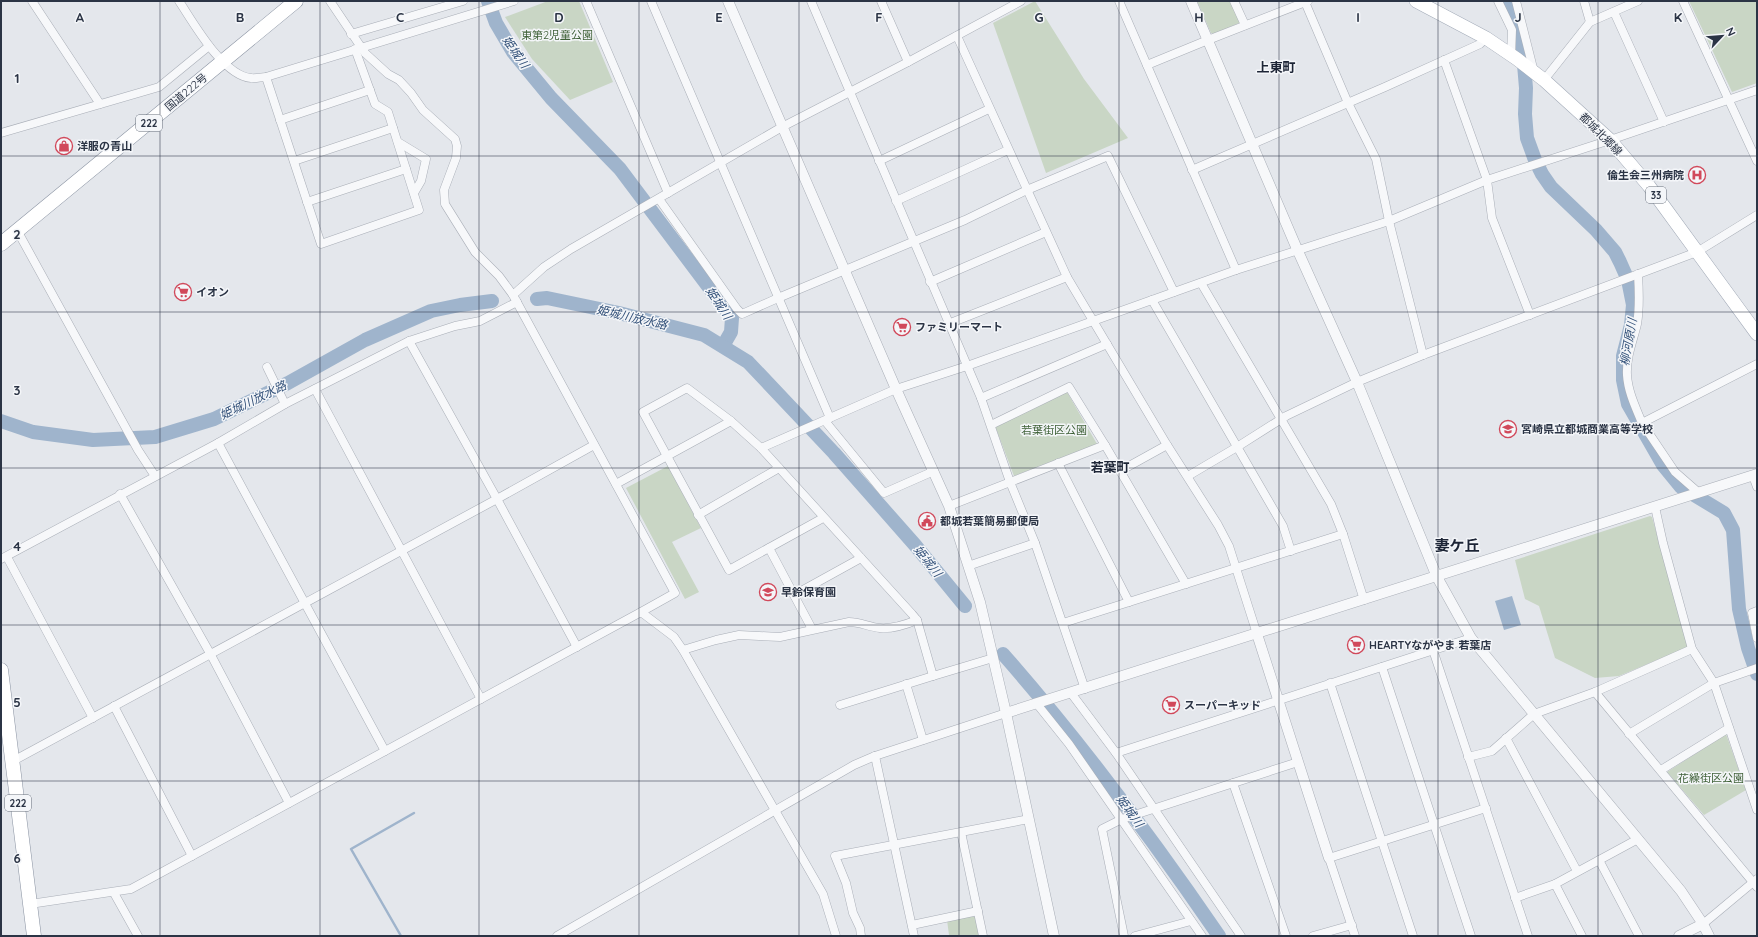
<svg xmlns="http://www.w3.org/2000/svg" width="1758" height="937" font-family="Quicksand,'Noto Sans JP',sans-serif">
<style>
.green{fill:#c9d6c5}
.water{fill:#9fb4cc}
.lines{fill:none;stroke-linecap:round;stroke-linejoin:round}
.stream{stroke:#9fb4cc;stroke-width:2.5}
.river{stroke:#9fb4cc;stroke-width:14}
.minor-casing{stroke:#a9aeb7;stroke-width:9}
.tertiary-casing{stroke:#a9aeb7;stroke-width:11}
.primary-casing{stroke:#a3abb8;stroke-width:14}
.trunk-casing{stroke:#8b94a3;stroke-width:15}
.minor{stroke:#f7f8fa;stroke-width:8}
.tertiary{stroke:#f7f8fa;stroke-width:10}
.primary{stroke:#fff;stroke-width:13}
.trunk{stroke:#fff;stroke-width:14}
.grid{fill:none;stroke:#2b3445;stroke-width:1;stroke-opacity:0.55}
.labels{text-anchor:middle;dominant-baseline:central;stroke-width:3;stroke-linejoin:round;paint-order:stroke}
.shield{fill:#f4f6f9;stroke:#676e7b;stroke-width:1}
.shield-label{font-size:10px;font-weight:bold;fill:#2b3445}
.park-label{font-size:11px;fill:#3f6138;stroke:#f4f6f9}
.street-label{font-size:11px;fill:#2b3445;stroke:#f4f6f9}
.poi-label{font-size:11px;font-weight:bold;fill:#2b3445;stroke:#f4f6f9;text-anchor:start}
.water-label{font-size:12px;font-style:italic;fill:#34527a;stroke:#f4f6f9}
.quarter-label{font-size:13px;font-weight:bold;fill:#1d2536;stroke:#f4f6f9}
.district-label{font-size:15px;font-weight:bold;fill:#1d2536;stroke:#f4f6f9}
.grid-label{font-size:13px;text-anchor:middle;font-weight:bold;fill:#2b3445;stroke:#f4f6f9;stroke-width:3;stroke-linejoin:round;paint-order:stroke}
</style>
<rect width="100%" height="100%" fill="#e4e7ec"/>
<g class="green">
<polygon points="548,1 579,1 613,82 570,100 532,59 505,17"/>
<polygon points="1035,1 1084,79 1128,138 1046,173 993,23"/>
<polygon points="1197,1 1231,1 1240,22 1239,23 1214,34 1211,33"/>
<polygon points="1689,1 1757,1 1757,83 1732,92"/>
<polygon points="1067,392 1097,444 1014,476 995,426"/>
<polygon points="668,466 701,528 672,542 699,592 685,599 626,488"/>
<polygon points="1650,516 1652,517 1688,647 1619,676 1595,678 1555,658 1539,606 1525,599 1515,560"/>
<polygon points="1726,734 1746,790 1704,815 1667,772"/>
<polygon points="972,915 976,918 979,936 942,936 949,935 947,920"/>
</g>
<polygon class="water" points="1512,596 1521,625 1504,630 1495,601"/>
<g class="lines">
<polyline class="stream" points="401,936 351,849 414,813"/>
<g class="river">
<polyline points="488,1 496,23 513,52 551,98 620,169 732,318 731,332 723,346"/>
<polyline points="1509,1 1516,15 1522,41 1526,88 1525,114 1527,138 1535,160 1542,174 1551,187 1596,230 1615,252 1620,262 1628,280 1633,305 1631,325 1623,356 1623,380 1628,404 1663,465 1681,487 1724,513 1733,530 1739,609 1748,648 1757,674"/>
<polyline points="537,299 547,298 619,313 704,335 748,362 834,453 915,545 965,606"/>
<polyline points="1,421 33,432 93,440 155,437 214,419 288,383 365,340 431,311 460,305 492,301"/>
<path d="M1003,654C1081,743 1152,838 1219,936"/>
</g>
<g class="minor-casing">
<g id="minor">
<polyline points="32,1 100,104"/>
<path d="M179,1C193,22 223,76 251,78C255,79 261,77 266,77L514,1"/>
<polyline points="330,1 365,53 388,74 399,80 411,93 423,110 455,139 457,146 456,158 444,190 445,204 475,252 499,276 513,295 675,593 641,612"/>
<polyline points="586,1 668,193"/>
<polyline points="651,1 830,418"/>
<polyline points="811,1 981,398 1010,482 1035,543 1085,689"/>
<polyline points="881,1 908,62"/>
<polyline points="1119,1 1236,270"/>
<polyline points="1234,1 1245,25"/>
<polyline points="1498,1 1512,30 1511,55"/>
<polyline points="1516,1 1534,72"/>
<polyline points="1584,1 1590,22"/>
<polyline points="1683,1 1757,161"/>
<polyline points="1305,2 1348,103 1376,159 1389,221 1423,355"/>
<polyline points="1614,12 1664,122"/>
<polyline points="351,34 463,1"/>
<polyline points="957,36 1067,277 1167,445 1218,525 1229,546 1257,634"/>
<polyline points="1444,60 1487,180 1492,218 1530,315"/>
<polyline points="1147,65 1208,40 1308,1"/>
<polyline points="266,77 321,244 419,210 388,112 375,104 355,49"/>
<polyline points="1544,80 1590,22 1638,1"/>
<polyline points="280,120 370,90"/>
<polyline points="1,133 159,87 209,46"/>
<polyline points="398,142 426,159 421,181 414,193"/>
<polyline points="294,161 393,128"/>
<polyline points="879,161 989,109"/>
<polyline points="1192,170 1385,87 1480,44 1486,38"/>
<polyline points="659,199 737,309 742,314 778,298 965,220 1027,190 1108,156 1174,292"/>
<polyline points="896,201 1008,150"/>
<polyline points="307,202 406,169"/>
<polyline points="18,232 138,450 155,476"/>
<path d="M1638,274C1639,290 1640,307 1637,324C1633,341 1626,357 1627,375C1628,392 1636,408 1642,423L1757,364"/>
<polyline points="930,282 1046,232"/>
<polyline points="1201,283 1331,504 1343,534 1364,600"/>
<polyline points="513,295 544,267 571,249 782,127 908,62 1021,1"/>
<polyline points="1152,300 1283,526 1291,551"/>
<polyline points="948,324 1067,277"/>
<polyline points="409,341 497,499 577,647"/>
<polyline points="267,367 285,404"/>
<polyline points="315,389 481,699"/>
<polyline points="981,398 1107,344"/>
<polyline points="825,421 884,493 934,471"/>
<polyline points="1642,423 1675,472 1699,493"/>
<polyline points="991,425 1069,387 1105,445"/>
<polyline points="218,443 385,751"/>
<polyline points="761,448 896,389 967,366 1236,270 1389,221 1487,180 1610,140 1757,90"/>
<polyline points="1058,463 1129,602"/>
<polyline points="1120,471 1167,445"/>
<polyline points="1188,476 1237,447 1286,416 1357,382 1423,355 1697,252 1757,215"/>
<polyline points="1753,476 1757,487"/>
<polyline points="616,484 731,421"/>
<polyline points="120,494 211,655 289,803"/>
<polyline points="949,506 1105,445 1186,584"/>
<polyline points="1655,507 1663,543 1692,649 1714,683 1757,810"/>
<polyline points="698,515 779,468"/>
<polyline points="823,518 729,570 643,412 687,388 731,421 761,448 912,614 917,620 933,676 993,658"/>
<polyline points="769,548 812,629"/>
<polyline points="7,557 93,718"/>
<polyline points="1,559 218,443 285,404 409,341 455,326 480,321 517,302"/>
<polyline points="968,566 1035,543"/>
<polyline points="794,595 861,558"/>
<polyline points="1757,611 1752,613 1757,638"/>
<polyline points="1063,623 1343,534"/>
<path d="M683,650L716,640L739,635L780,637L849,622C860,622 869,627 880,628C893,629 905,625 917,620"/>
<polyline points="1433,650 1528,936"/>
<polyline points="1382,667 1471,936"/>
<polyline points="1330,683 1413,936"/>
<polyline points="906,684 923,740"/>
<polyline points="1595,692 1757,887"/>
<polyline points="1071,693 1116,753 1241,936"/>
<polyline points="1037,704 1069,744 1202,936"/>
<polyline points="840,705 933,676"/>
<polyline points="114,706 192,856"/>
<polyline points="1629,734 1714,683 1757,668"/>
<polyline points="1506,738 1577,871"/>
<polyline points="1116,753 1471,638"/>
<polyline points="875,756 914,936"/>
<polyline points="1468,757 1492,751 1534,714 1595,692 1692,649"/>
<polyline points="13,761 497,499 594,445"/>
<polyline points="1661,770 1729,728"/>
<polyline points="1233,783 1286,936"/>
<polyline points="961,832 983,936"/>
<polyline points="1599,860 1639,936"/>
<polyline points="1555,884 1582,936"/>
<polyline points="114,893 138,936"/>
<polyline points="1515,898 1555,884 1638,839"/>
<polyline points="30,904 131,889 641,612 674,637 683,650 823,894 836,936"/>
<polyline points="1703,924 1757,879"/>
<polyline points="912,925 978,911"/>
<polyline points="557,936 854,765 875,756 1006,713"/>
<polyline points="861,936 860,928 853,913 846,883 835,856 1029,819"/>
<polyline points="1124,936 1102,829 1122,819 1298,762"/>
<polyline points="1135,936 1191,921"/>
<polyline points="1313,936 1352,925"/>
<polyline points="1355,936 1329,858 1486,808"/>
</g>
</g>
<g class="tertiary-casing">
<g id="tertiary">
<polyline points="728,1 896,389 949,506 980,602 1006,713 1054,936"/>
<polyline points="1191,1 1297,249 1357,382 1437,577 1471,638 1681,891 1703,924 1709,936"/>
<polyline points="1257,634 1329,858"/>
<polyline points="1006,713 1757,474"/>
<polyline points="1679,936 1703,924"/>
</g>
</g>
<g class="primary-casing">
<polyline id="primary" points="1416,1 1486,38 1517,59 1544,80 1610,140 1649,186 1757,334"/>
</g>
<g class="trunk-casing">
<g id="trunk">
<polyline points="1,244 296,1"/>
<polyline points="1,670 34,936"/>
</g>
</g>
<use href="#minor" class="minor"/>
<use href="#tertiary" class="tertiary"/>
<use href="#primary" class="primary"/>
<use href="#trunk" class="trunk"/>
</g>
<path class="grid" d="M160,1V936M320,1V936M479,1V936M639,1V936M799,1V936M959,1V936M1119,1V936M1279,1V936M1438,1V936M1598,1V936M1,156H1757M1,312H1757M1,468H1757M1,625H1757M1,781H1757"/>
<defs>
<g id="shop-ring" transform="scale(0.9)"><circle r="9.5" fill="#f4f6f9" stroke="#d1495b" stroke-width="1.5"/><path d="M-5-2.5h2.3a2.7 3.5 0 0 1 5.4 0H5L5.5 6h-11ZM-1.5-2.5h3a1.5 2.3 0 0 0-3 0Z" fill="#d1495b"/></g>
<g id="hospital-ring" transform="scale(0.9)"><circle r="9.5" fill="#f4f6f9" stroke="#d1495b" stroke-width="1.5"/><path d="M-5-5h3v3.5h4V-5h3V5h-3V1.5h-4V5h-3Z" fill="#d1495b"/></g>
<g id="supermarket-ring" transform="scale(0.9)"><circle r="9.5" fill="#f4f6f9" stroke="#d1495b" stroke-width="1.5"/><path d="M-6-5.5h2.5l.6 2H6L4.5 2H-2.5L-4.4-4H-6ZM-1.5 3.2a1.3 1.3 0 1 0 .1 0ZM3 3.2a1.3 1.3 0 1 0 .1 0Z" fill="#d1495b"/></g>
<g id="school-ring" transform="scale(0.9)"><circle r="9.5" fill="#f4f6f9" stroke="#d1495b" stroke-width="1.5"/><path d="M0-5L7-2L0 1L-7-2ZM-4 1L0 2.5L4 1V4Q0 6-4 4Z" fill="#d1495b"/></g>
<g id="civic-ring" transform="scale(0.9)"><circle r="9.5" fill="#f4f6f9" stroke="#d1495b" stroke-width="1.5"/><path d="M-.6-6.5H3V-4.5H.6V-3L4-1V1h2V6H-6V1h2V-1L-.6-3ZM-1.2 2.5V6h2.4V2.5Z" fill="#d1495b"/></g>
</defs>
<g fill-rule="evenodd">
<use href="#shop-ring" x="64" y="146"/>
<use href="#hospital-ring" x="1697" y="175"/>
<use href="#supermarket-ring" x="183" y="292"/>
<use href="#supermarket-ring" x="902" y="327"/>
<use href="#school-ring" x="1508" y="429"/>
<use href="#civic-ring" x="927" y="521"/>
<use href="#school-ring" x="768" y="592"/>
<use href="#supermarket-ring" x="1356" y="645"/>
<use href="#supermarket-ring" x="1171" y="705"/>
</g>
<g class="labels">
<g class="shield">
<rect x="136" y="115" width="26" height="16" rx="3"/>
<rect x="1646" y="187" width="20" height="16" rx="3"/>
<rect x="5" y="795" width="26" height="16" rx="3"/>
</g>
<g class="shield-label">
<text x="149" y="123">222</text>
<text x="1656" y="195">33</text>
<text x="18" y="803">222</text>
</g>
<g class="park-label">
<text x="557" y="35">東第2児童公園</text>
<text x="1054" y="430">若葉街区公園</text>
<text x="1711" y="778">花繰街区公園</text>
</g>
<g class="street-label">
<text transform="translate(186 92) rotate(-40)">国道222号</text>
<text transform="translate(1601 134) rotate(45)">都城北郷線</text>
</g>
<g class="poi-label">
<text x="77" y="146">洋服の青山</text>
<text x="1684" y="175" text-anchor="end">倫生会三州病院</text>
<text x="196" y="292">イオン</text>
<text x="915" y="327">ファミリーマート</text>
<text x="1521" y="429">宮崎県立都城商業高等学校</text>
<text x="940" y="521">都城若葉簡易郵便局</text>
<text x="781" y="592">早鈴保育園</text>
<text x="1369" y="645">HEARTYながやま 若葉店</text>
<text x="1184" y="705">スーパーキッド</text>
</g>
<g class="water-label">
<text transform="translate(516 52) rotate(55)">姫城川</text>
<text transform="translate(719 303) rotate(56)">姫城川</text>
<text transform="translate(632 317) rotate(13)">姫城川放水路</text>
<text transform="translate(1628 342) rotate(-80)">柳河原川</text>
<text transform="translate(253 400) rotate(-26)">姫城川放水路</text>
<text transform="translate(928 561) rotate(51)">姫城川</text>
<text transform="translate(1130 811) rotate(54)">姫城川</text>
</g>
<g class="quarter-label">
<text x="1276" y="67">上東町</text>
<text x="1110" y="467">若葉町</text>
</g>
<g class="district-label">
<text x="1457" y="545">妻ケ丘</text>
</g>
</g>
<g class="grid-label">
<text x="80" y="22">A</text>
<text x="240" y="22">B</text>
<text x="400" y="22">C</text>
<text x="559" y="22">D</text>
<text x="719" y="22">E</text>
<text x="879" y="22">F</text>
<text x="1039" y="22">G</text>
<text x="1199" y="22">H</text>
<text x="1358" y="22">I</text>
<text x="1518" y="22">J</text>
<text x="1678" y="22">K</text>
<text x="17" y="83">1</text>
<text x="17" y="239">2</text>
<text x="17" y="395">3</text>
<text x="17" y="551">4</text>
<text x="17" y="707">5</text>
<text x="17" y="863">6</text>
</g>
<rect width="1758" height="937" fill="none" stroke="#2b3445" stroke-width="4"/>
<g transform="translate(1722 36) rotate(64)" stroke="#f4f6f9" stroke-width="3" paint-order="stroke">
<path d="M0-3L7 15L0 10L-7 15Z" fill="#2b3445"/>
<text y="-6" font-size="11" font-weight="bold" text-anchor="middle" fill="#2b3445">N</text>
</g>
</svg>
